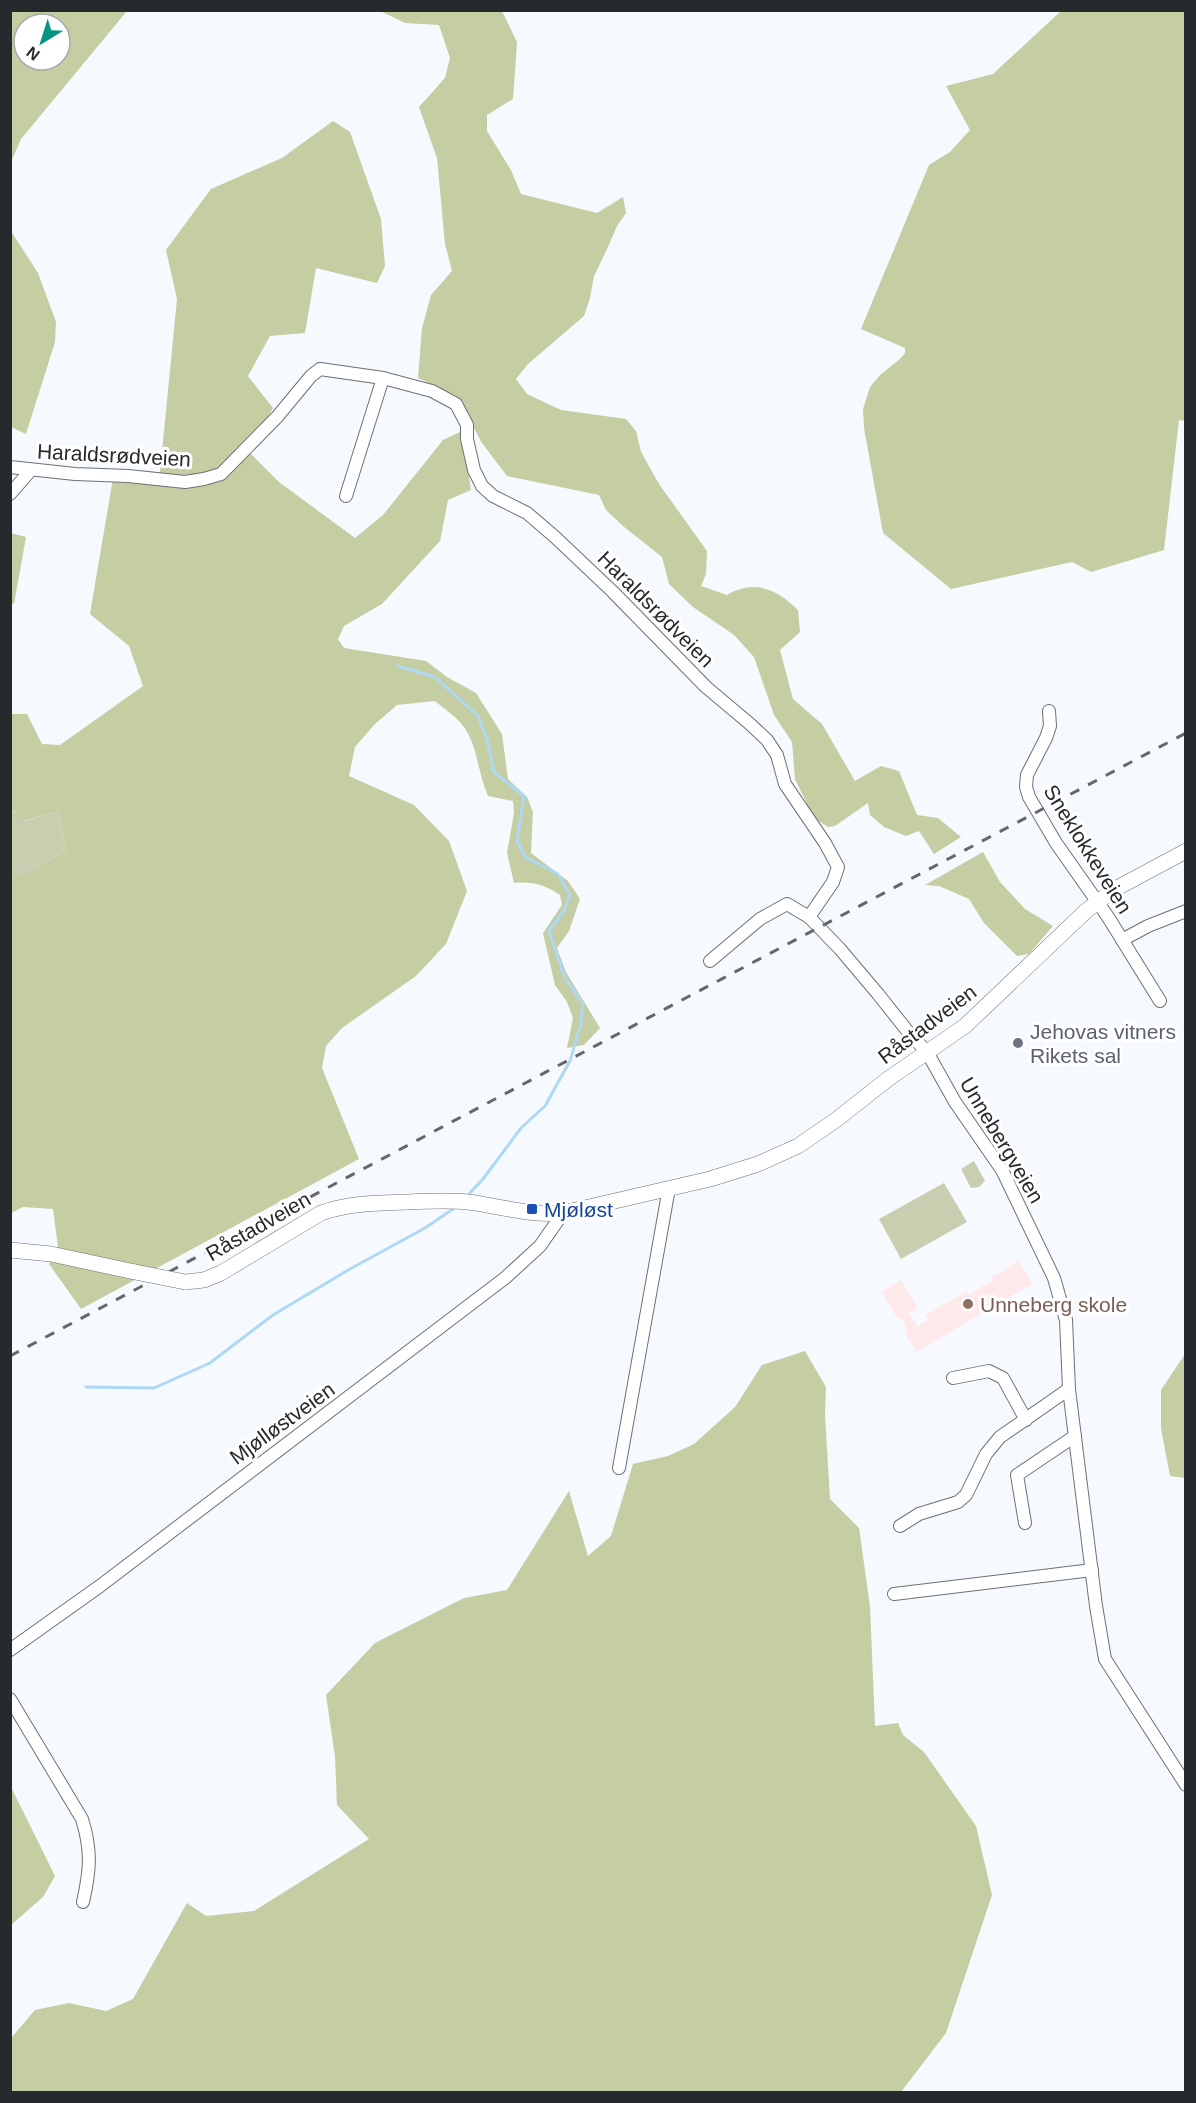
<svg xmlns="http://www.w3.org/2000/svg" width="1196" height="2103" font-family="Arial,sans-serif">
<style>
.education{fill:#ffe9eb}
.green{fill:#c9ceb1}
.forest{fill:#c5cda2;fill-rule:evenodd}
.lines{fill:none;stroke-linecap:round;stroke-linejoin:round}
.stream{stroke:#add9f4;stroke-width:3}
.minor-casing{stroke:#6b7177;stroke-width:14}
.major-casing{stroke:#6b7177;stroke-width:16}
.minor{stroke:#fff;stroke-width:12}
.major{stroke:#fff;stroke-width:15}
.rail{stroke:#65686b;stroke-width:3;stroke-dasharray:10 10;stroke-linecap:butt}
.major-bridge-casing{stroke:#6b7177;stroke-width:16;stroke-linecap:butt}
.major-bridge{stroke:#fff;stroke-width:15}
.worship-dot{fill:#6b7280;stroke:#fff;stroke-width:2}
.transit-dot{fill:#1a4fb4;stroke:#fff;stroke-width:2}
.education-dot{fill:#8d6e63;stroke:#fff;stroke-width:2}
.labels{text-anchor:middle;dominant-baseline:central;stroke-width:6;stroke-linejoin:round;paint-order:stroke}
.street-label{font-size:21px;fill:#272a2c;stroke:#fff}
.worship-label{font-size:21px;fill:#5b616d;stroke:#fff;text-anchor:start}
.transit-label{font-size:21px;fill:#164399;stroke:#fff;text-anchor:start}
.education-label{font-size:21px;fill:#785e54;stroke:#fff;text-anchor:start}
</style>
<rect width="100%" height="100%" fill="#f6f9fe"/>
<polygon class="education" points="1019,1261 1032,1284 1005,1300 1002,1297 979,1311 980,1314 917,1352 905,1334 908,1331 901,1317 898,1319 881,1292 901,1280 918,1307 909,1313 918,1326 928,1320 926,1315 967,1291 969,1295 993,1280 992,1277"/>
<g class="green">
<polygon points="10,808 24,821 58,811 66,850 31,871 11,876"/>
<polygon points="974,1161 985,1181 979,1187 971,1188 961,1169"/>
<polygon points="944,1183 967,1222 901,1259 879,1219"/>
</g>
<g class="forest">
<path d="M11,10L127,11L21,139L11,162ZM24,24H60V60H24Z"/>
<path d="M380,11H502L517,42L513,99L487,115V131L511,170L521,194L597,213L623,197L626,213L617,226L608,247L594,276L590,298L584,316L528,364L516,379L527,394L561,410L626,419L636,431L641,452L659,484L707,551L706,574L701,586L727,595C755,579 777,589 798,610L800,632L780,650L793,699L822,724L855,781L881,766L899,771L917,815L938,818L961,837L934,854L919,831L906,836L884,827L870,815L868,803L835,826L828,827L814,818L795,779L792,742L774,715L754,657L734,635L693,607L669,584L662,557L623,526L606,510L599,495L507,476L482,443L457,396L418,378L422,328L431,295L452,271L445,244L437,158L419,107L445,78L450,58L439,25L405,23Z"/>
<polygon points="1061,11 1185,11 1186,421 1179,420 1164,550 1091,572 1072,562 951,589 883,533 864,428 863,409 870,387 880,375 900,359 905,353 905,348 861,329 929,165 950,152 970,130 946,86 993,74"/>
<path d="M333,121L350,132L381,219L385,266L377,283L316,268L305,333L270,336L248,376L273,408L248,451L279,482L355,538L383,515L443,440L462,431L471,490L448,500L440,541L382,604L344,626L338,639L344,648L426,661L447,677L476,693L502,734L508,779L527,797L533,812L531,853L568,881L580,899L569,931L557,948L566,972L600,1028L584,1045L567,1048L573,1018L567,1002L555,985L543,933L562,905L560,895C546,885 531,881 514,883L507,853L514,813L513,801L488,796C478,774 478,747 464,727C457,717 444,709 435,701L397,705L374,725L355,747L349,776L414,805L449,841L467,891L446,944L416,976L342,1028L326,1046L322,1068L359,1159L81,1309L49,1264L58,1247L53,1209L23,1207L11,1213V876L31,871L66,850L58,811L23,821L11,808V714H27L42,744L60,745L143,686L129,646L90,614L113,478L160,472L177,299L166,250L211,189L282,158Z"/>
<polygon points="11,231 38,273 56,322 55,342 26,434 11,427"/>
<polygon points="11,533 26,537 14,604 10,603"/>
<polygon points="983,852 1000,882 1025,909 1053,926 1029,954 1017,956 984,923 969,899 939,886 925,885"/>
<polygon points="805,1351 826,1387 825,1415 830,1499 859,1528 870,1606 875,1726 898,1723 903,1735 924,1752 976,1826 992,1895 946,2033 901,2092 11,2092 11,2038 35,2010 69,2003 106,2011 133,1999 187,1903 206,1916 254,1911 369,1839 337,1805 335,1757 326,1695 375,1643 464,1598 507,1590 569,1491 588,1556 611,1536 633,1464 668,1456 694,1444 735,1407 762,1365"/>
<polygon points="1185,1354 1185,1478 1170,1476 1161,1428 1161,1390"/>
<polygon points="10,1785 55,1876 43,1897 11,1925"/>
</g>
<g class="lines">
<g class="stream">
<polyline points="398,666 435,677 478,716 487,739 494,772 524,796 517,841 525,857 558,874 570,895 564,911 549,931 565,978 583,1004 581,1023 570,1061 545,1106 521,1128 483,1179 467,1196"/>
<polyline points="86,1387 154,1388 210,1363 273,1315 350,1269 425,1228 456,1207"/>
</g>
<g class="minor-casing">
<g id="minor">
<polyline points="10,467 75,474 128,476 185,482 204,479 221,474 277,417 311,376 320,369 383,378 432,391 456,404 467,425 467,439 474,470 482,486 493,496 527,513 555,537 613,592 706,687 750,724 767,740 777,755 785,784 825,843 838,867 833,882 809,917 840,949 878,994 909,1033 927,1052 955,1102 1002,1170 1054,1278 1066,1320 1069,1389 1096,1606 1105,1659 1186,1785"/>
<polyline points="10,494 31,470"/>
<polyline points="346,496 383,378"/>
<polyline points="1049,711 1050,726 1046,738 1027,775 1026,787 1029,797 1056,843 1108,917 1160,1001"/>
<polyline points="1122,940 1148,926 1186,911"/>
<polyline points="710,961 760,919 787,904 809,917"/>
<polyline points="953,1378 989,1371 1003,1378 1026,1420"/>
<polyline points="619,1468 669,1188"/>
<polyline points="1025,1523 1017,1475 1075,1436"/>
<polyline points="900,1526 919,1514 958,1502 966,1495 986,1454 1000,1437 1069,1389"/>
<polyline points="894,1594 1092,1570"/>
<polyline points="10,1650 100,1586 505,1278 540,1246 563,1213"/>
<path d="M10,1699L82,1819C92,1851 90,1871 83,1902"/>
</g>
</g>
<g class="major-casing">
<g id="major">
<polyline points="10,1250 51,1254 135,1272"/>
<path d="M185,1282L204,1280L221,1273L321,1213C349,1203 378,1203 408,1202C428,1201 448,1200 468,1202C500,1206 530,1216 563,1213L710,1179L758,1164L798,1146L836,1120L888,1079L965,1026L1086,911L1115,889L1186,851"/>
</g>
</g>
<use href="#minor" class="minor"/>
<use href="#major" class="major"/>
<polyline class="rail" points="10,1356 1186,733"/>
<g class="major-bridge-casing">
<polyline id="major-bridge" points="135,1272 185,1282"/>
</g>
<use href="#major-bridge" class="major-bridge"/>
</g>
<circle class="worship-dot" cx="1018" cy="1043" r="6"/>
<rect class="transit-dot" x="526" y="1203" width="12" height="12" rx="3"/>
<circle class="education-dot" cx="968" cy="1304" r="6"/>
<g class="labels">
<g class="street-label">
<text transform="translate(114 455) rotate(3)">Haraldsrødveien</text>
<text transform="translate(656 609) rotate(45)">Haraldsrødveien</text>
<text transform="translate(1088 849) rotate(58)">Sneklokkeveien</text>
<text transform="translate(927 1024) rotate(-37)">Råstadveien</text>
<text transform="translate(1002 1140) rotate(59)">Unnebergveien</text>
<text transform="translate(258 1226) rotate(-30)">Råstadveien</text>
<text transform="translate(282 1423) rotate(-36)">Mjølløstveien</text>
</g>
<g class="worship-label">
<text x="1030" y="1031">Jehovas vitners<tspan x="1030" dy="24">Rikets sal</tspan></text>
</g>
<g class="transit-label">
<text x="544" y="1209">Mjøløst</text>
</g>
<g class="education-label">
<text x="980" y="1304">Unneberg skole</text>
</g>
</g>
<rect width="1196" height="2103" fill="none" stroke="#272a2c" stroke-width="24"/>
<g transform="translate(42 42) rotate(218)"><circle r="28" fill="#ffffff" stroke="#a9aaab" stroke-width="1.5"/>
<path d="M0-4.5L10 22L0 15L-10 22Z" fill="#049582"/>
<text y="-9" font-size="16" font-weight="bold" text-anchor="middle" fill="#272a2c">N</text>
</g>
</svg>
